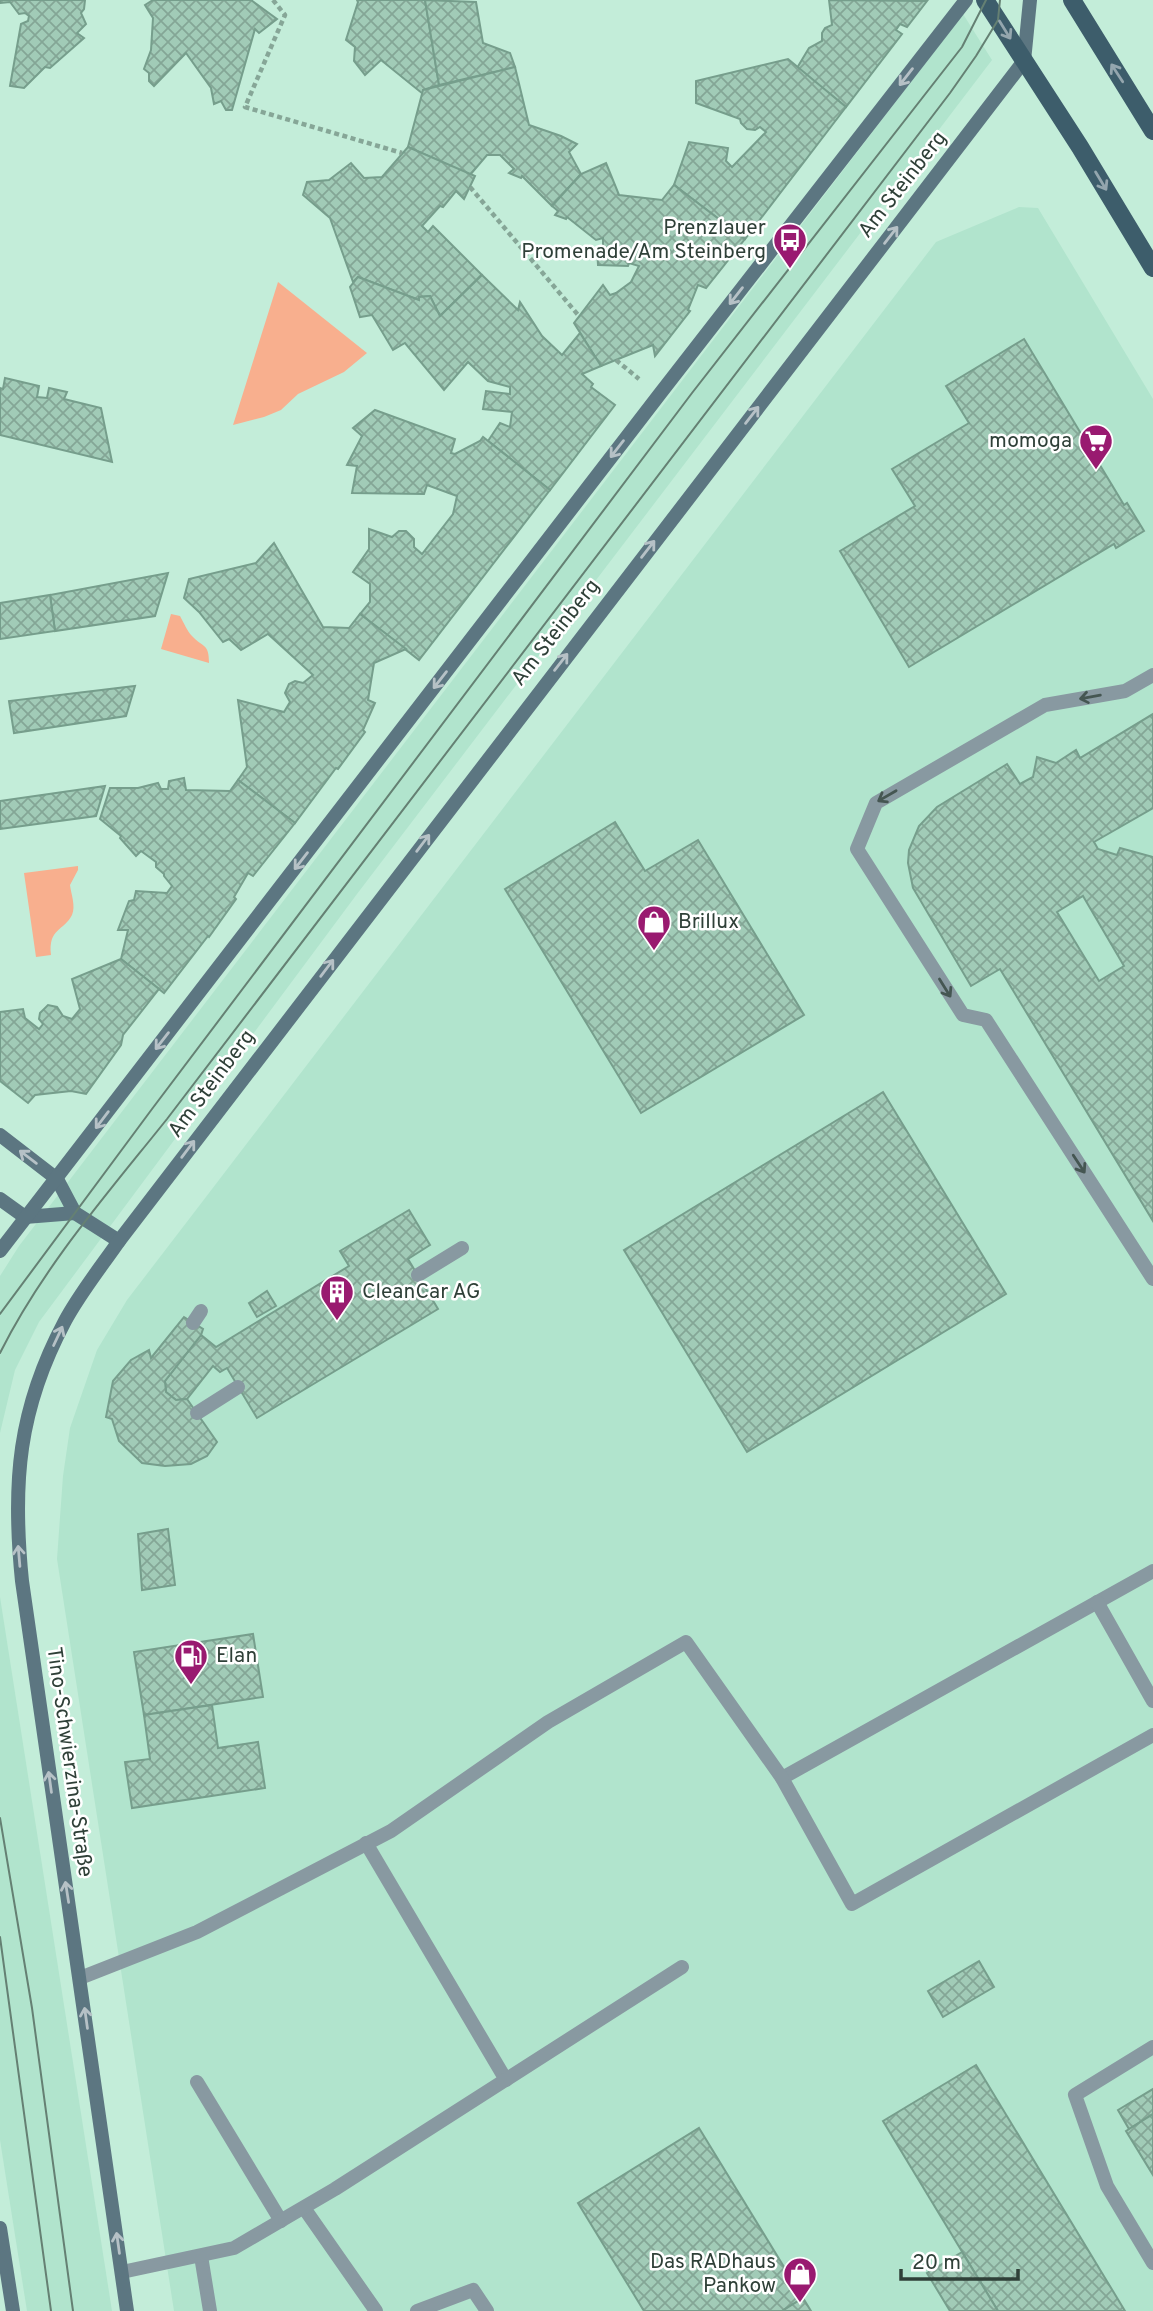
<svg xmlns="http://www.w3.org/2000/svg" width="1153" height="2311" font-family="Overpass,sans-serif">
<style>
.built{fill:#b1e4cd}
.park{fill:#f8af8e}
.building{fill:url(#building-cross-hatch);stroke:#769e8c;stroke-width:2;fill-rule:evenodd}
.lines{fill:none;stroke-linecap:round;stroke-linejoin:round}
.path{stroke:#86a697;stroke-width:4.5;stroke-dasharray:5 3.5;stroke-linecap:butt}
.lane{stroke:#8899a1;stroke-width:14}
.secondary{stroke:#5c7681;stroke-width:14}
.primary{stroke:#3d5d6b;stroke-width:18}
.tram{stroke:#658073;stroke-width:2}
.oneway{stroke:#94a6ae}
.oneway2{stroke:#b6c1c6}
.oneway3{stroke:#455652}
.labels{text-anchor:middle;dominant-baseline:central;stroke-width:5;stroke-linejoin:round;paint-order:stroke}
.street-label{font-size:21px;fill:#2f4038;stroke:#fff}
.poi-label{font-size:21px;fill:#2f4038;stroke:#fff;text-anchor:end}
</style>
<defs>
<pattern id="building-cross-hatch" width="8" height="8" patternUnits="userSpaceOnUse" patternTransform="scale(1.75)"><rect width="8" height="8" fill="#a1cbb7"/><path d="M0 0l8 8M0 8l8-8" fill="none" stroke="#84a696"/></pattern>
</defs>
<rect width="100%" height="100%" fill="#c3edd9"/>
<g class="built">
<polygon points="963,14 992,60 357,894 39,1322 15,1370 0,1433 0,1276 19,1246"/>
<polygon points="1019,207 1038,208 1153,399 1153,2311 174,2311 57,1559 63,1476 70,1428 97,1350 127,1300 196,1210 936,242"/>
<polygon points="0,1597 112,2311 27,2311 0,2140"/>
</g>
<g class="park">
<polygon points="278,282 367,353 344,372 298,394 281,410 264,417 233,425"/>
<path d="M171,614L180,616C184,623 187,631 192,636C203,648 209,643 209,663L161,649Z"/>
<path d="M78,866V870L70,885C71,894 76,906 72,915C64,931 48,928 51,955L36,957L24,873Z"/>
</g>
<g class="building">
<polygon points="0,0 85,0 84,9 81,13 86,24 77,33 84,38 50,68 45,67 24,88 10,86 21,24 28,21 29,16 25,13 19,14 10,2 0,3"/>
<polygon points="153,0 251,0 277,19 259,33 255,29 232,110 226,110 221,101 214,104 211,88 186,53 154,86 149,81 149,73 144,69 151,50 153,18 145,5"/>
<polygon points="357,0 425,0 439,85 423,90 423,94 381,60 365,75 354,61 355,47 346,40 358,2"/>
<polygon points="425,0 476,2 483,43 510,53 515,67 439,85"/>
<polygon points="829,0 927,1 907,27 900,24 896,30 902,34 846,107 797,68 809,48 822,41 822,33 825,28 832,25"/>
<polygon points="788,59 846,107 745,239 674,185 689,142 728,148 726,161 732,167 766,132 760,127 755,130 747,129 741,123 740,119 696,103 696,81"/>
<polygon points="515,67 529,125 561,136 577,144 569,152 581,174 552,206 522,176 521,178 509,173 514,169 500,155 487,155 470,175 408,147 423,90"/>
<polygon points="408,147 475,176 464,199 456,191 443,207 440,206 422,226 428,232 433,226 482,275 440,316 430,296 419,297 419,300 358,277 353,282 330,218 303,195 307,182 329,180 351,163 364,178 382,177"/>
<polygon points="606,163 619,195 662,200 674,185 745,239 706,288 698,285 688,310 690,311 655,356 653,345 601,366 574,323 603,285 610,295 616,293 631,282 639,266 629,263 628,266 598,265 597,247 603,247 603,238 596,240 567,217 566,219 555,215 558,211 552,206 581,174"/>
<polygon points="482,275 518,310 520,302 542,336 562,355 580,333 601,366 582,374 593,384 591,387 615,405 550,490 488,441 500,423 510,427 512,412 483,409 486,391 510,394 510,387 488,381 468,362 444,390 405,343 393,350 372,315 360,317 350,287 358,277 419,300 419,297 430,296 440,316"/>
<polygon points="1024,339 1124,505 1127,503 1144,531 1116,548 1114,544 909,667 840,551 915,506 892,469 969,423 946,386"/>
<polygon points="5,378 39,386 37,397 47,398 49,388 67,392 64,399 101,408 112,462 0,435 0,388 3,389"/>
<polygon points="375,410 455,439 451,453 455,454 480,441 483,437 550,490 419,660 360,614 370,602 370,584 353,572 369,549 369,529 392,537 399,531 406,531 414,539 414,547 422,554 453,514 457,496 427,485 424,494 352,493 357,466 347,465 362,436 353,428"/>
<polygon points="274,543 323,627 349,628 360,614 406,649 374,663 368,700 375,703 363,730 365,732 338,769 336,768 295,823 238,780 247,767 238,700 284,712 290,702 285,693 289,684 295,681 303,683 313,675 268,634 241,650 229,639 223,642 199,612 184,598 189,579 256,563"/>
<polygon points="168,573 155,616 55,631 50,595"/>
<polygon points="50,595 55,631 0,639 0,603"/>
<polygon points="135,686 126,716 14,733 9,701"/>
<path d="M1153,714V808L1094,842L1098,849L1117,855L1120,848L1153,857V1221L1000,969L971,986L913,888L908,863L909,850L919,826L937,807L1007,764L1020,784L1033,777L1037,757L1056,763L1076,750L1080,758ZM1083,896L1124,966L1099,981L1057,912Z"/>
<polygon points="184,778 186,790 230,791 238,780 295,823 253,876 248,873 234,897 236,899 209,937 208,936 164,993 121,959 128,930 118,930 129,901 134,900 136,891 167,893 172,886 164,876 164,874 156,867 156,862 141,851 136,856 120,838 121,836 100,819 110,788 138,788 158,783 161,789 168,789 169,781"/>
<polygon points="105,786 96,816 0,829 0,801"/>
<polygon points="615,822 645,871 698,840 804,1015 641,1113 505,889"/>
<polygon points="121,959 159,989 123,1035 121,1045 86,1094 71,1091 35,1095 28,1103 0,1081 0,1012 23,1009 25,1018 39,1029 43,1024 39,1019 40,1013 48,1005 57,1007 63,1016 72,1019 80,1009 72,979"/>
<polygon points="883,1092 1006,1294 747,1452 624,1250"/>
<polygon points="409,1210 430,1245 408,1259 438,1309 257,1418 227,1368 220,1372 213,1366 187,1399 176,1400 166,1392 165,1381 201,1335 216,1347 349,1266 340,1251"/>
<polygon points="267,1291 276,1306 257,1317 249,1303"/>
<polygon points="184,1317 203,1329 201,1335 165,1381 166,1392 176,1400 187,1399 217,1442 207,1456 191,1464 165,1466 142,1463 119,1441 112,1419 106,1417 113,1381 131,1360 149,1350 151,1358"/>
<polygon points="168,1529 175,1585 142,1590 138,1534"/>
<polygon points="253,1634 263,1697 144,1715 134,1652"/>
<polygon points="212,1705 218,1748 258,1742 265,1788 132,1808 125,1762 150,1759 144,1715"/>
<polygon points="979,1961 994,1987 943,2017 928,1991"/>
<polygon points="976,2065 1125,2311 998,2311 883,2121"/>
<polygon points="1153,2089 1153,2114 1129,2129 1118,2110"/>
<polygon points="1153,2114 1153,2175 1126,2131"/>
<polygon points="699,2128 803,2298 782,2311 644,2311 578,2203"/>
<polygon points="962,2252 998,2311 950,2311 927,2273"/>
<polygon points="803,2298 811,2311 782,2311"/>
</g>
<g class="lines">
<g class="path">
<polyline points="273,0 285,15 245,107 402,153"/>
<polyline points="470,187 579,316"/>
<polyline points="616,360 639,379"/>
</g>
<g class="lane">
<polyline points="1153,675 1125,691 1045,705 876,803 857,849 963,1015 986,1020 1153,1279"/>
<polyline points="418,1275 462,1248"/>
<polyline points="193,1323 201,1311"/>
<polyline points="197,1413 238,1387"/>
<polyline points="1153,1571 782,1778 852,1904 1153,1735"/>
<polyline points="1097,1602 1153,1701"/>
<polyline points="366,1843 506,2080"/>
<polyline points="80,1978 197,1932 391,1831 548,1722 686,1642 782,1778"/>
<polyline points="1153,2047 1075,2095 1107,2186 1153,2263"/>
<polyline points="197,2082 281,2221"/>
<polyline points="304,2208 376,2311"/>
<polyline points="201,2256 210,2311"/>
<polyline points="122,2272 234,2248 335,2189 682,1967"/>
<polyline points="417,2311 473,2290 487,2311"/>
</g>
<g class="secondary">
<polyline points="0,1135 57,1179 75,1213 119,1241"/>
<polyline points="0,1199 25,1217"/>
<polyline points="25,1217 75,1213"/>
<polyline points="0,1251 659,395 966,0"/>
<polyline points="0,2228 13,2311"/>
<path d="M127,2311L22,1581C12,1483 18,1409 65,1321C80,1293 101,1267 119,1241L1024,61L1030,0"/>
</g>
<g class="primary">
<polyline points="985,0 1080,147 1153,268"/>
<polyline points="1072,0 1153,131"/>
</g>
<g class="tram">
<polyline points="0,1314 152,1109 692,393 962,47 986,0"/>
<path d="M0,1353C43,1267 107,1194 167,1119L950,93L976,56L998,20L1000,0"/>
<polyline points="0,1818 32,2008 73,2311"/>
<polyline points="0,1937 51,2311"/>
</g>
</g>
<defs><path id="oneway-shaft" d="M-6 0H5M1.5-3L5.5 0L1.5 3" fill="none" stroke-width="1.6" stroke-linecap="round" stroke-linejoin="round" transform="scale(1.75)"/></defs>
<g class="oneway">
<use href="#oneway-shaft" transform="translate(1005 30) rotate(58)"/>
<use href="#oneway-shaft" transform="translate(1117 73) rotate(-123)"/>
<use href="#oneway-shaft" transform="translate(1101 181) rotate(59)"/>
</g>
<g class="oneway2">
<use href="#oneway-shaft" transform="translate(906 77) rotate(128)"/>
<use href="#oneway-shaft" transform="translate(891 235) rotate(-52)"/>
<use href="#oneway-shaft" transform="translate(736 296) rotate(128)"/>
<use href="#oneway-shaft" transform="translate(752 415) rotate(-52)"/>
<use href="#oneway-shaft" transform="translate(617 449) rotate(128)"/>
<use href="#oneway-shaft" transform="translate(648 549) rotate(-52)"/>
<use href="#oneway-shaft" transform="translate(561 662) rotate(-52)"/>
<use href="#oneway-shaft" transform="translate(440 680) rotate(128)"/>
<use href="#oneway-shaft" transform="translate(423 843) rotate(-53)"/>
<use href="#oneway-shaft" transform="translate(301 861) rotate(128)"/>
<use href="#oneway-shaft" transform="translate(327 968) rotate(-53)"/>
<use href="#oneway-shaft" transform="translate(162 1041) rotate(128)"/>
<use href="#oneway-shaft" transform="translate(102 1120) rotate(127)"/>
<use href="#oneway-shaft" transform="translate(188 1149) rotate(-53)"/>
<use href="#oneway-shaft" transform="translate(28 1157) rotate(-143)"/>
<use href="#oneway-shaft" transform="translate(58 1336) rotate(-65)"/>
<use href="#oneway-shaft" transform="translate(19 1556) rotate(-95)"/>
<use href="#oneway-shaft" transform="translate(50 1782) rotate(-98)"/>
<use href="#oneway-shaft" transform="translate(67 1892) rotate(-99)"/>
<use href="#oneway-shaft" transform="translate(86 2018) rotate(-98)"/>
<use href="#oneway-shaft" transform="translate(118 2243) rotate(-98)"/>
</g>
<g class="oneway3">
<use href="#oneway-shaft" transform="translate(1090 697) rotate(170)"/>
<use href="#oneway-shaft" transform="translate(887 796) rotate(150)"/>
<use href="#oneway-shaft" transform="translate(945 988) rotate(58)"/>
<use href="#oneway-shaft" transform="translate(1079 1164) rotate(57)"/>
</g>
<defs>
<g id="bus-pin" transform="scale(1.75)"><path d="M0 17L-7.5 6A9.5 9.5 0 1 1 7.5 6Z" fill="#991a70" stroke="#fff"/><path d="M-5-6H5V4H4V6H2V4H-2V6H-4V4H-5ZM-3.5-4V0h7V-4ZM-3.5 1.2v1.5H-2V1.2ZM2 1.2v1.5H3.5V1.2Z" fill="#fff"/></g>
<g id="supermarket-pin" transform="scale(1.75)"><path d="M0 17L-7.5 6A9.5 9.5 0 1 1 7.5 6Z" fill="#991a70" stroke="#fff"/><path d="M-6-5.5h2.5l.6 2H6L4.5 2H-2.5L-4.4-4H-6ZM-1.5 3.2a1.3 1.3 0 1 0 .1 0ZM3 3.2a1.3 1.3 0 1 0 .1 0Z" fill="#fff"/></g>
<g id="shop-pin" transform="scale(1.75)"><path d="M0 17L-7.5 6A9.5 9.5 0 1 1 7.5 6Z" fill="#991a70" stroke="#fff"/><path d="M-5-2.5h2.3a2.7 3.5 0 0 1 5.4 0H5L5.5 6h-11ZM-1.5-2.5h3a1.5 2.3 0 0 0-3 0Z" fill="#fff"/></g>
<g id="building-pin" transform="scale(1.75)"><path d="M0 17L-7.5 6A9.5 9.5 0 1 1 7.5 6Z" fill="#991a70" stroke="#fff"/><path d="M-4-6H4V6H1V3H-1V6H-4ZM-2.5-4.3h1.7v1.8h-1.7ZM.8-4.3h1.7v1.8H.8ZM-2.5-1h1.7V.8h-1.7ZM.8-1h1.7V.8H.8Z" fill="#fff"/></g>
<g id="fuel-pin" transform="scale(1.75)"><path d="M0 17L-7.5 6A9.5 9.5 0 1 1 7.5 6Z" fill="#991a70" stroke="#fff"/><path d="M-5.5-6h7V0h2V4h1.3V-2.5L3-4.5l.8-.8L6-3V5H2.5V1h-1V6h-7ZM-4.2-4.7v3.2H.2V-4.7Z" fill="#fff"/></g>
</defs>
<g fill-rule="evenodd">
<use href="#bus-pin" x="790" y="240"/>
<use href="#supermarket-pin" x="1096" y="441"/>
<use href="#shop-pin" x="654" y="922"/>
<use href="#building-pin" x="337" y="1292"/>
<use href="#fuel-pin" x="191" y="1656"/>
<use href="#shop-pin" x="800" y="2274"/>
</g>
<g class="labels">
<g class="street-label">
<text transform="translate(903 185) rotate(-52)">Am Steinberg</text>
<text transform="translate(556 633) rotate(-52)">Am Steinberg</text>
<text transform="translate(212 1084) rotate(-53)">Am Steinberg</text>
<text transform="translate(69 1762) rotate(82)">Tino-Schwierzina-Straße</text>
</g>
<g class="poi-label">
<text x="766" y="228">Prenzlauer<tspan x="766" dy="24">Promenade/Am Steinberg</tspan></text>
<text x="1072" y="441">momoga</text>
<text x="678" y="922" text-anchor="start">Brillux</text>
<text x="362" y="1292" text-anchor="start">CleanCar AG</text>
<text x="216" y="1656" text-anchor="start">Elan</text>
<text x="776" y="2262">Das RADhaus<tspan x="776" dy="24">Pankow</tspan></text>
</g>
</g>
<path d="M901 2269v10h117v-10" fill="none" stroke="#2f4038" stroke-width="3.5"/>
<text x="912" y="2269" font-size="21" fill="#2f4038" stroke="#ffffff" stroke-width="5" paint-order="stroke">20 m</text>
</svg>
